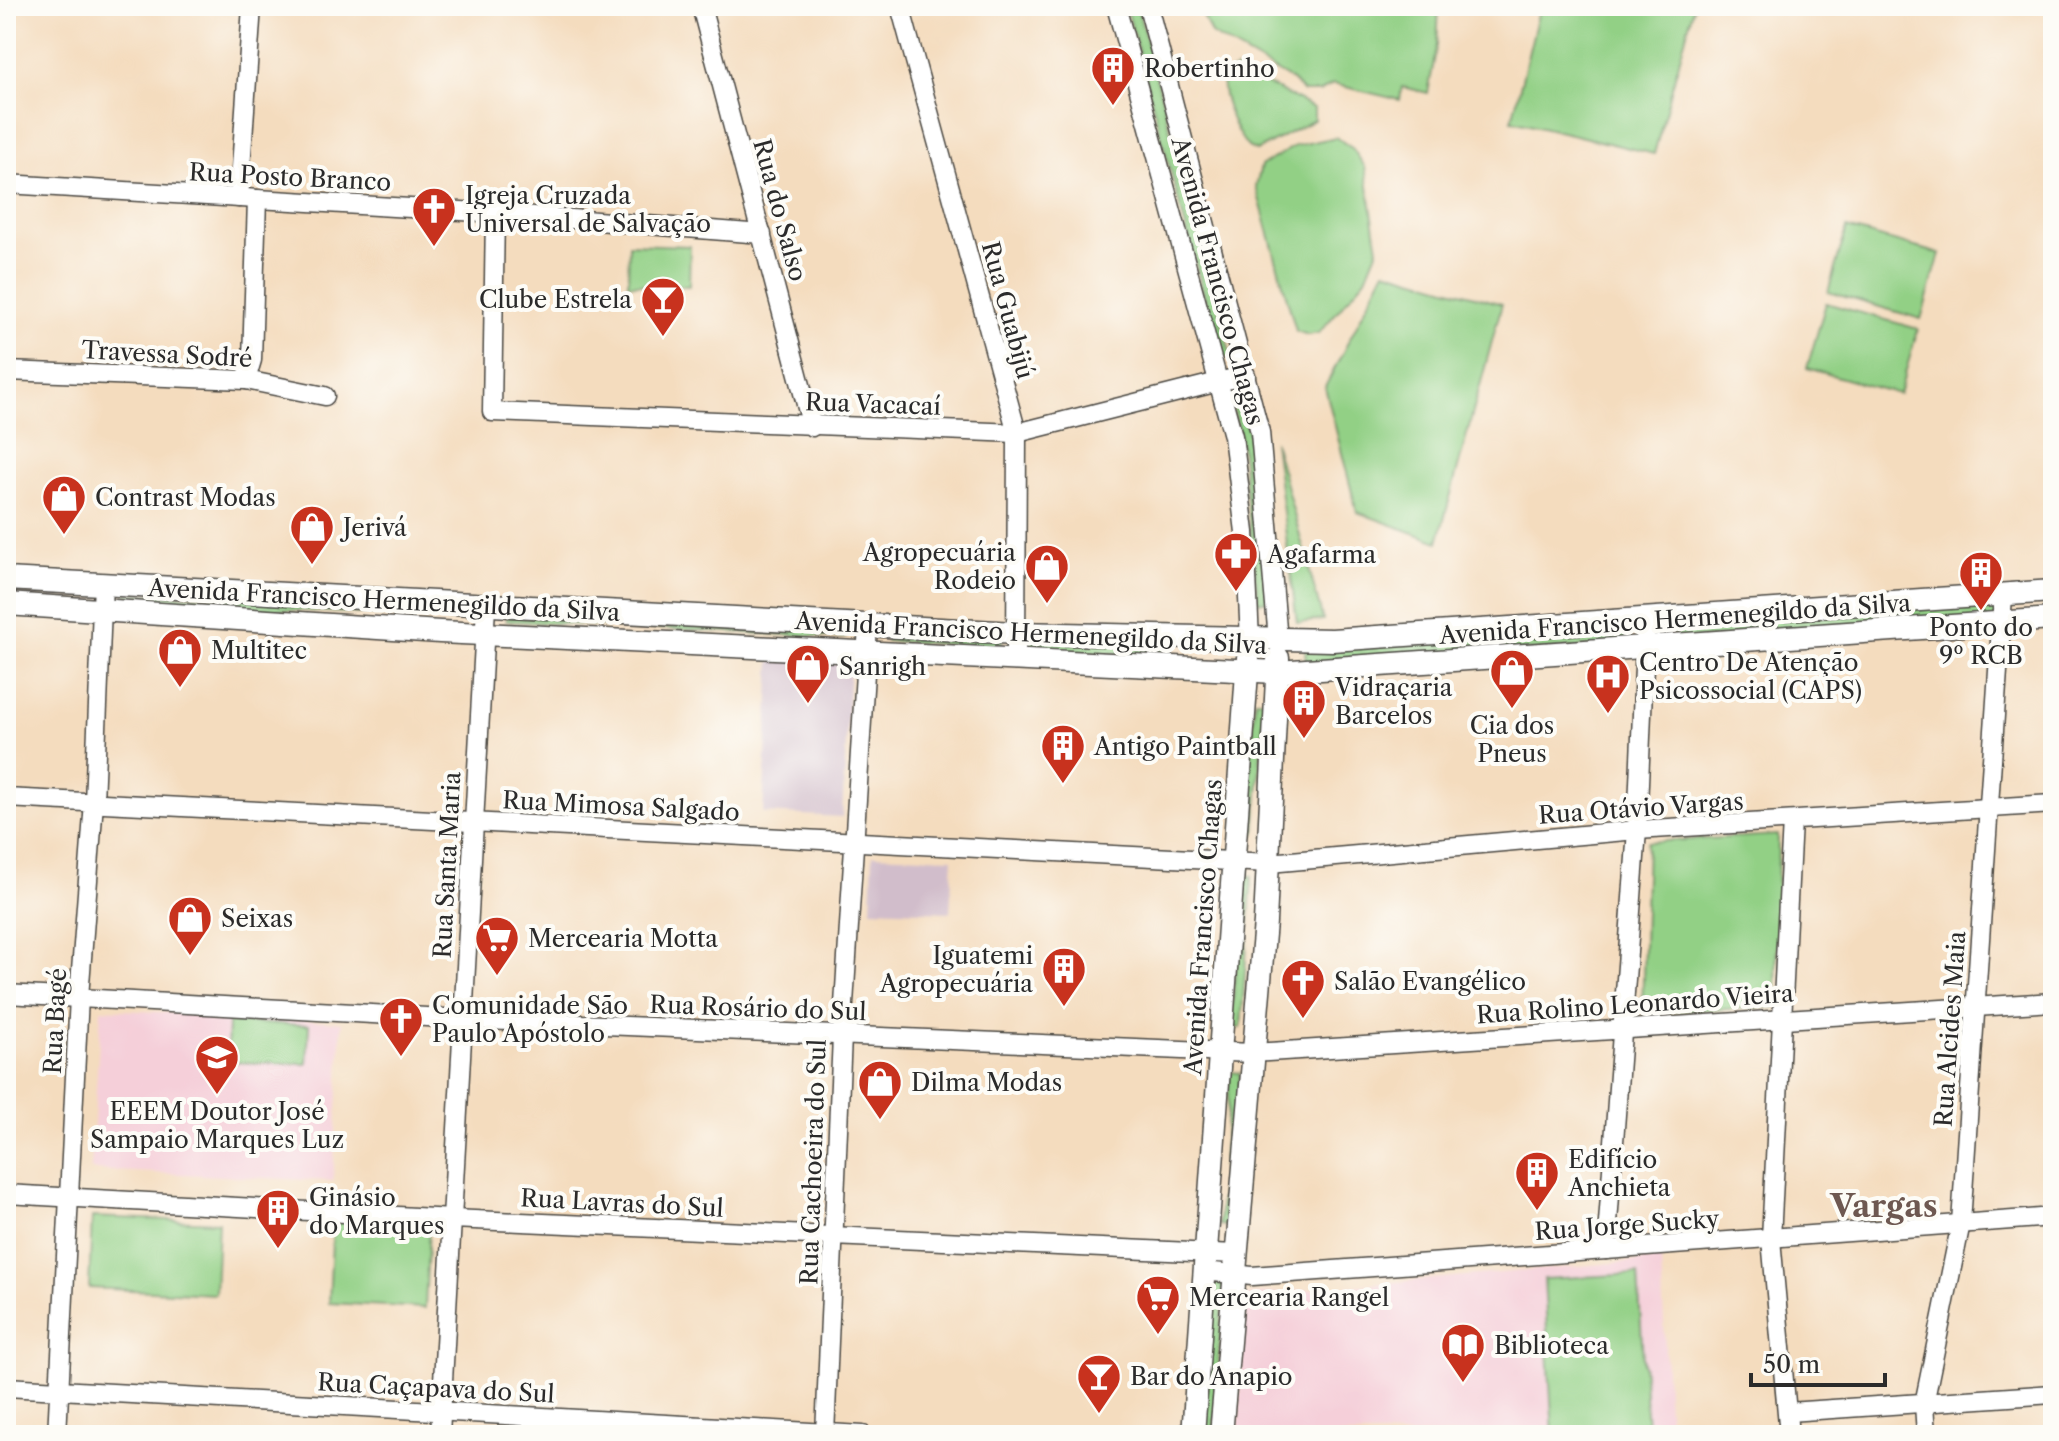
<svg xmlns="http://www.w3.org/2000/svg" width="2059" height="1441" font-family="'Libre Caslon Text',serif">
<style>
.built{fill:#f5cfd9}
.industrial{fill:#d1bdcb}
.green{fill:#92d085;stroke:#5e7e58;stroke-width:2}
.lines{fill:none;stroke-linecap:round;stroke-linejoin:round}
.minor-casing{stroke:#494641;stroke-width:21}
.major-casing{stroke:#494641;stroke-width:25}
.minor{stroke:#fff;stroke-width:18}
.major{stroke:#fff;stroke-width:22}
.labels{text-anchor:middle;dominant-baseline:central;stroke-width:8;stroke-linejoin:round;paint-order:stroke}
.poi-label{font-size:24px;fill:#2b2b2b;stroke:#fdfcf7;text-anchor:start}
.street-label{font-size:24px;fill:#2b2b2b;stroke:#fdfcf7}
.district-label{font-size:32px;font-weight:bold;fill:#6e5851;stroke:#fdfcf7}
</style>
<rect width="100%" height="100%" fill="#fdfcf7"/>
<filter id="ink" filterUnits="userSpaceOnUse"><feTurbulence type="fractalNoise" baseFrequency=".0125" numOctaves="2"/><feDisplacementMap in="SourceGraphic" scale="16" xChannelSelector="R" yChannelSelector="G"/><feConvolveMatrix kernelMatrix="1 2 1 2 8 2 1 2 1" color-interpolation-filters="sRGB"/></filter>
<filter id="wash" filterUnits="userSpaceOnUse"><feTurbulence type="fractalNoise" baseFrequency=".006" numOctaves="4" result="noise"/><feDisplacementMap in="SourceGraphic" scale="32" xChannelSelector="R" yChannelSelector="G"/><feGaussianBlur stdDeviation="1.8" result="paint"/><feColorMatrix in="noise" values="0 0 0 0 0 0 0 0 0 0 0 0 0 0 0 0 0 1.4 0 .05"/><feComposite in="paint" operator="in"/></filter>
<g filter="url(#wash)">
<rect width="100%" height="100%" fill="#f4dcbe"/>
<g class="built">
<polygon points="101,1009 342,1022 333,1181 91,1170"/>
<polygon points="1661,1259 1669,1435 1238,1435 1247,1295"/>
</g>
<g class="industrial">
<polygon points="771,660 850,664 842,817 763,813"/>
<polygon points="873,855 953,858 950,912 871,909"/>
</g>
<g class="green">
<polygon points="1126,6 1137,6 1231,356 1221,358"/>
<polygon points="1199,6 1439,6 1437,45 1428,93 1402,87 1400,100 1333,84 1320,92 1303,92 1293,81 1211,34"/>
<polygon points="1540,6 1694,6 1654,154 1512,120"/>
<path d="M1236,69L1314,108V120L1256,151L1248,147C1233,129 1222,100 1222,76Z"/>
<polygon points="1336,137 1353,149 1365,167 1378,249 1366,278 1319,333 1308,335 1296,331 1256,187 1261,166 1295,146"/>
<polygon points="1847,228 1940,254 1921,319 1828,292"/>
<polygon points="629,244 690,246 689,286 628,284"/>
<polygon points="1385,270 1502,304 1438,542 1357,512 1325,387"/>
<polygon points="1826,303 1918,329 1899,394 1807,368"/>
<polygon points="1240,397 1249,434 1268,600 1258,602 1240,436 1231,399"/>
<polygon points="1274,441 1323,620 1297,623"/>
<polygon points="127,593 467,610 466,619 126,602"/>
<polygon points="1996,603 1997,620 1674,640 1673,624"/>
<polygon points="507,610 847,627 846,638 506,621"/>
<polygon points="1629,628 1630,644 1306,665 1305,648"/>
<polygon points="887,631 1002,637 1001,647 886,641"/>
<polygon points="1029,638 1165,645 1164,656 1029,649"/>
<polygon points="1255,700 1265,700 1255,834 1246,833"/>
<polygon points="1778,835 1776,1007 1642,1013 1647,842"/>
<polygon points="1242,875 1252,876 1241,1028 1231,1028"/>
<polygon points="228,1022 309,1025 307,1064 227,1062"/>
<polygon points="1230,1072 1240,1073 1229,1226 1219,1225"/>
<polygon points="92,1217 218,1222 215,1294 89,1288"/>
<polygon points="333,1221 429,1226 425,1308 329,1303"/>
<polygon points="1638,1274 1647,1429 1553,1435 1544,1279"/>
<polygon points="1214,1275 1224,1276 1214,1428 1203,1428"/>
</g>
</g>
<g filter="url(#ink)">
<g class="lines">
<g class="minor-casing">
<g id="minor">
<polyline points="701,6 812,427"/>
<polyline points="900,6 1017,433 1016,661"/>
<polyline points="1116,6 1233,436 1245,532 1250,641"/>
<polyline points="1148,6 1260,432 1278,640"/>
<polyline points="6,184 495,213 762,234"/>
<polyline points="239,198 252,6"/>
<polyline points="495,213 492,412 1017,433 1246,375"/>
<polyline points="6,371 246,380 325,396"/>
<polyline points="246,380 252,360 257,199"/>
<polyline points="6,798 1269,863 1637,830 2053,804"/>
<polyline points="6,994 463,1019 1252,1053 2053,1002"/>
<polyline points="6,1194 452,1219 1236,1254"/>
<polyline points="1606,1250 1637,830 1646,620"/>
<polyline points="1204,1271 1252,1276 2053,1217"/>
<polyline points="6,1387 863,1435"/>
<polyline points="1788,1412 2053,1394"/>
<polyline points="57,1435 79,997 94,802 103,583"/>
<polyline points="440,1435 486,607"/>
<polyline points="825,1435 842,1036 868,626"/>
<polyline points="1789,1435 1771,1239 1792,821"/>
<polyline points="1926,1435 1924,1404 1961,1223 2003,596"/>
</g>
</g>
<g class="major-casing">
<g id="major">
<polyline points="6,579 1016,633 1332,640 2053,591"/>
<polyline points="6,604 440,632 1277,672 2053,619"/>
<polyline points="1193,1435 1248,658"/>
<polyline points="1221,1435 1265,922 1278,658"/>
</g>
</g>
<use href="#minor" class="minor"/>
<use href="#major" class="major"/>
</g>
</g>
<defs>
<g id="building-pin" transform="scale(2.3)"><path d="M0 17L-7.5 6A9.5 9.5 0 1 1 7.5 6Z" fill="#c8321e" stroke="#fdfcf7"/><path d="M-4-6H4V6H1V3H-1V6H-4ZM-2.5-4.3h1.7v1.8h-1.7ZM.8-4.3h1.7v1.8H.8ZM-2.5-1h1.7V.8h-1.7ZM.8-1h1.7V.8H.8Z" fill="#fff"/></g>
<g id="church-pin" transform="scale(2.3)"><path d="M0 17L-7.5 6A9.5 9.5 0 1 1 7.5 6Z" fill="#c8321e" stroke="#fdfcf7"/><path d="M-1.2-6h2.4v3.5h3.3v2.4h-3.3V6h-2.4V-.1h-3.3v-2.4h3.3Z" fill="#fff"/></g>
<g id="bar-pin" transform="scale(2.3)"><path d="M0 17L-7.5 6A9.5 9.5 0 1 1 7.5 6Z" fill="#c8321e" stroke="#fdfcf7"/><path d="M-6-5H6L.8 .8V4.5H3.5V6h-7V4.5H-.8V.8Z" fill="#fff"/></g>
<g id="shop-pin" transform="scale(2.3)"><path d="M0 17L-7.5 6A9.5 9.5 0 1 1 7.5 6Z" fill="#c8321e" stroke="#fdfcf7"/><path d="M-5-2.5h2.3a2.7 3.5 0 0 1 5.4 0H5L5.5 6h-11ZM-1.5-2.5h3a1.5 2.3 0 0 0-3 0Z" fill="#fff"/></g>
<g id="pharmacy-pin" transform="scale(2.3)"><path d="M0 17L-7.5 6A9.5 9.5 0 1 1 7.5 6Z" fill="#c8321e" stroke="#fdfcf7"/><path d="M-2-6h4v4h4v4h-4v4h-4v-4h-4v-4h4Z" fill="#fff"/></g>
<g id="hospital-pin" transform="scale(2.3)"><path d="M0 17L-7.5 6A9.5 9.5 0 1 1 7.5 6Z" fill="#c8321e" stroke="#fdfcf7"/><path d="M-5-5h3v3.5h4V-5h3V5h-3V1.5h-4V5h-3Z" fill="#fff"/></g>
<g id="supermarket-pin" transform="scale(2.3)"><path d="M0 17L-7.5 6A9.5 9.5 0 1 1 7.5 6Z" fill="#c8321e" stroke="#fdfcf7"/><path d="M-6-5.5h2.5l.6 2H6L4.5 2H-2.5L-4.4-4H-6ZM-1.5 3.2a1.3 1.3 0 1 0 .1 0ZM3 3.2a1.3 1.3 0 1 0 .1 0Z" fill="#fff"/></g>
<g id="school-pin" transform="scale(2.3)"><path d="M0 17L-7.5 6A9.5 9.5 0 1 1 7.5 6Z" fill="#c8321e" stroke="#fdfcf7"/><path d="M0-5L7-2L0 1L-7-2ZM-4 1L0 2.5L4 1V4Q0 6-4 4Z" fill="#fff"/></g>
<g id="library-pin" transform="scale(2.3)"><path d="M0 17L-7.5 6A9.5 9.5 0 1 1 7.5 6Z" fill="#c8321e" stroke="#fdfcf7"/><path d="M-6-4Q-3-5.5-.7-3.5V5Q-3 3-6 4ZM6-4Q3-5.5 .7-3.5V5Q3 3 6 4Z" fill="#fff"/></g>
</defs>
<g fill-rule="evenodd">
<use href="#building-pin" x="1113" y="68"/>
<use href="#church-pin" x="434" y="209"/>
<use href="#bar-pin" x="663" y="299"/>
<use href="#shop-pin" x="64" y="497"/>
<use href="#shop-pin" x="312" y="527"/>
<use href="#pharmacy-pin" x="1236" y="554"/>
<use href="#shop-pin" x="1047" y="566"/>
<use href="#building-pin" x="1981" y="573"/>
<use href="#shop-pin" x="180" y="650"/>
<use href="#shop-pin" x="808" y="666"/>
<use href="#shop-pin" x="1512" y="671"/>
<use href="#hospital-pin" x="1608" y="676"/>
<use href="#building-pin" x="1304" y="701"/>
<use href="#building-pin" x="1063" y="746"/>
<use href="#shop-pin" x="190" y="918"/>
<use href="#supermarket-pin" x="497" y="938"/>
<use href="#building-pin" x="1064" y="969"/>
<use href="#church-pin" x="1303" y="981"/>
<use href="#church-pin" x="401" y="1019"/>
<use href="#school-pin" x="217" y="1057"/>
<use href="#shop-pin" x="880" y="1082"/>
<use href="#building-pin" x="1537" y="1173"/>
<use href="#building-pin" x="278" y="1211"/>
<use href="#supermarket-pin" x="1158" y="1297"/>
<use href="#library-pin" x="1463" y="1345"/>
<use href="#bar-pin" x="1099" y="1376"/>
</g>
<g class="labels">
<g class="poi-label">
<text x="1144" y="68">Robertinho</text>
<text x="465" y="195">Igreja Cruzada<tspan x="465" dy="28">Universal de Salvação</tspan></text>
<text x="632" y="299" text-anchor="end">Clube Estrela</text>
<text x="95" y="497">Contrast Modas</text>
<text x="343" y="527">Jerivá</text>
<text x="1016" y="552" text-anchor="end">Agropecuária<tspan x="1016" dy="28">Rodeio</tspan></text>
<text x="1267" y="554">Agafarma</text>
<text x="1981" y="627" text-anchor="middle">Ponto do<tspan x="1981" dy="28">9º RCB</tspan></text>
<text x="211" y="650">Multitec</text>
<text x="1639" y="662">Centro De Atenção<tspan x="1639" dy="28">Psicossocial (CAPS)</tspan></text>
<text x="839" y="666">Sanrigh</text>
<text x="1335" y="687">Vidraçaria<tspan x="1335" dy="28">Barcelos</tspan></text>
<text x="1512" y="725" text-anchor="middle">Cia dos<tspan x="1512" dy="28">Pneus</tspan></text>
<text x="1094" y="746">Antigo Paintball</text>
<text x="221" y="918">Seixas</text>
<text x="528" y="938">Mercearia Motta</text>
<text x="1033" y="955" text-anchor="end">Iguatemi<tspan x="1033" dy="28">Agropecuária</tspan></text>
<text x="1334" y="981">Salão Evangélico</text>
<text x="432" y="1005">Comunidade São<tspan x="432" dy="28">Paulo Apóstolo</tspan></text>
<text x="911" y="1082">Dilma Modas</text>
<text x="217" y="1111" text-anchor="middle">EEEM Doutor José<tspan x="217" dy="28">Sampaio Marques Luz</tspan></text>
<text x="1568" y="1159">Edifício<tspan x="1568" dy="28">Anchieta</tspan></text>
<text x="309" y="1197">Ginásio<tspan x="309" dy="28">do Marques</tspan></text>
<text x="1189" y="1297">Mercearia Rangel</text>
<text x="1494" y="1345">Biblioteca</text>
<text x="1130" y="1376">Bar do Anapio</text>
</g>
<g class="street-label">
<text transform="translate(290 177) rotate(3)">Rua Posto Branco</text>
<text transform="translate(780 210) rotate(75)">Rua do Salso</text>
<text transform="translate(1218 281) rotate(75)">Avenida Francisco Chagas</text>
<text transform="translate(1008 310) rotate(75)">Rua Guabijú</text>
<text transform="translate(167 354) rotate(3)">Travessa Sodré</text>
<text transform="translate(873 404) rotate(2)">Rua Vacacaí</text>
<text transform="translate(384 600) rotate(3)">Avenida Francisco Hermenegildo da Silva</text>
<text transform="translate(1675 619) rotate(-4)">Avenida Francisco Hermenegildo da Silva</text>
<text transform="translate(1031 633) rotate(3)">Avenida Francisco Hermenegildo da Silva</text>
<text transform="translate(621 806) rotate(3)">Rua Mimosa Salgado</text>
<text transform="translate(1641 808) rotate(-4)">Rua Otávio Vargas</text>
<text transform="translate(447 865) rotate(-87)">Rua Santa Maria</text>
<text transform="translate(1203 927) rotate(-86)">Avenida Francisco Chagas</text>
<text transform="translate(1635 1004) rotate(-4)">Rua Rolino Leonardo Vieira</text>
<text transform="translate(758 1008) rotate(2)">Rua Rosário do Sul</text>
<text transform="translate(55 1021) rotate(-87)">Rua Bagé</text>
<text transform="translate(1950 1029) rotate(-86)">Rua Alcides Maia</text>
<text transform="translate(813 1162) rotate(-88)">Rua Cachoeira do Sul</text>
<text transform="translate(622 1203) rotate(3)">Rua Lavras do Sul</text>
<text transform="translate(1627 1225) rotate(-4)">Rua Jorge Sucky</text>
<text transform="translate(436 1388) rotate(3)">Rua Caçapava do Sul</text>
</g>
<g class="district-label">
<text x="1884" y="1205">Vargas</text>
</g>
</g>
<rect width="2059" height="1441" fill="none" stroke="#fdfcf7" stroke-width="32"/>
<path d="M1751 1373v12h134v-12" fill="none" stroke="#2b2b2b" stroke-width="4"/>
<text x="1763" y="1373" font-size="24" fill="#2b2b2b" stroke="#fdfcf7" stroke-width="6" paint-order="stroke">50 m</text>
</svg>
